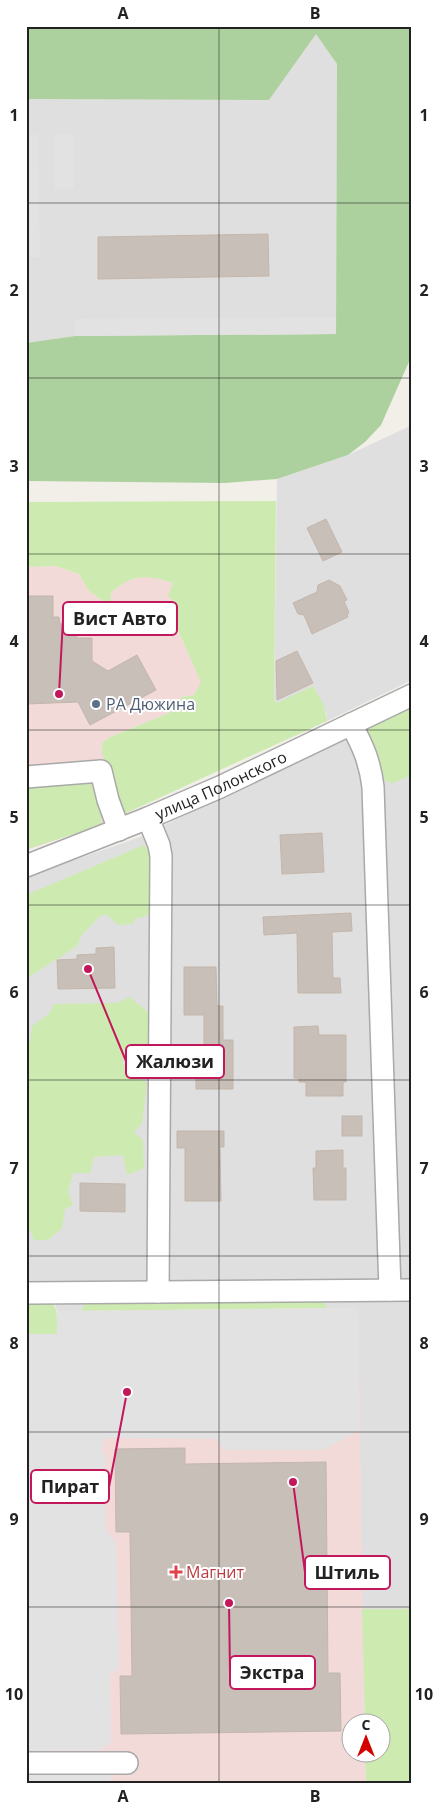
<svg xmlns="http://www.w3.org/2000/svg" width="438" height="1810" font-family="'Open Sans',sans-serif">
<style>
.residential{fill:#e0dfdf}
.commercial{fill:#f2dad9}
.grass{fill:#cdebb0}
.forest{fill:#add19e}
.parking{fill:#e2e2e2}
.building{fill:#c7bfb8;stroke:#c4b6ab}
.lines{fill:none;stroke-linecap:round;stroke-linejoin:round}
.minor-casing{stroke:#a9a9a9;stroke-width:24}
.minor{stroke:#fff;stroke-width:21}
.grid{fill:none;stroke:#222;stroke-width:1;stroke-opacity:0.55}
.service-dot{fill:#5c6f8a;stroke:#fff;stroke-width:2}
.health-dot{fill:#e0444e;stroke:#fff;stroke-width:2}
.labels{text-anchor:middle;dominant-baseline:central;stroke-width:4;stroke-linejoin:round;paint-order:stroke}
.service-label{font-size:16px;fill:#4e5e75;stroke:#fff;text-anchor:start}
.street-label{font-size:16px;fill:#222;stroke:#fff}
.health-label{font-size:16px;fill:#be3a42;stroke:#fff;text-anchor:start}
.leader{fill:none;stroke:#c2185b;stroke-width:2}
.callout-dot{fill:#c2185b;stroke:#fff;stroke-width:2}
.callout{fill:#fff;stroke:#c2185b;stroke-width:2}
.callout-label{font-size:18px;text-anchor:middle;font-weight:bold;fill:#222}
.neatline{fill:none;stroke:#222;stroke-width:2}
.grid-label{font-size:16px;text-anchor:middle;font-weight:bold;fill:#222}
</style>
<rect width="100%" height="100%" fill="#f2efe9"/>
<g class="residential">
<polygon points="316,33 337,64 336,334 75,336 26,343 26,99 269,100"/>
<polygon points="412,425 412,680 327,721 326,712 277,703 274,699 277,479 348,455"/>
<polygon points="412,704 412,1609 362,1609 358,1308 327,1308 321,1298 88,1299 81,1311 57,1311 55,1305 26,1301 26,877 140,837"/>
</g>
<g class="commercial">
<polygon points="55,566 79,574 88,590 110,607 111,593 120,584 138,577 153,577 173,583 174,623 202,682 194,695 182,697 169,713 110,737 102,743 122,815 129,813 101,825 26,850 26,567"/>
<polygon points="358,1308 365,1722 350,1722 350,1752 365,1753 366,1784 26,1784 26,1334 57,1334 57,1311"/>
</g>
<g class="grass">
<path d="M276,501L274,699L277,703L313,686L324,705L327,721L122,815L117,809L102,752V743L110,737L169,713L182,697L194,695L201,682L174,622L175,602L168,596L173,583C148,575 132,573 111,593L110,607L88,590L79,574L55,566L26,567V502Z"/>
<polygon points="412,704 412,775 393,783 382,780 367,737 370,724"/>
<polygon points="89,778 101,813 101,825 28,849 26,846 26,782"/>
<path d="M144,845C156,856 154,899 155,916L149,914L142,918H135L133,924L118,925L107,915L100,916L81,936L77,946L26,979V895Z"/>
<polygon points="129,997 150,1013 151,1042 138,1051 124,1049 123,1064 132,1073 147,1083 142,1123 134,1133 143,1140 144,1168 127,1175 123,1155 94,1157 90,1173 73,1173 68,1192 73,1205 65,1209 62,1228 48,1240 34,1240 29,1228 26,1226 26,1046 30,1042 32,1026 49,1014 54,1004 117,1003"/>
<polygon points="322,1298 327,1308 81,1311 87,1299"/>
<path d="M26,1301C60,1301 57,1302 57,1335L26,1334Z"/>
<polygon points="362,1609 412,1609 412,1784 366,1784 365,1753 380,1752 380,1722 365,1722"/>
</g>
<polygon class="forest" points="26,26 412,26 412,355 381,425 365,442 348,455 277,479 225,483 26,481 26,343 75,336 336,334 337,64 316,34 269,100 26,99"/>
<g class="parking">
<polygon points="54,134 73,134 74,188 55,189"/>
<polygon points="26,135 38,135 40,257 26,257"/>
<polygon points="336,317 336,334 75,336 75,319"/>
<polygon points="358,1308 359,1430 323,1450 224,1450 216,1439 110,1438 105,1439 102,1443 102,1451 105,1456 105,1529 116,1543 119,1669 110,1674 111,1742 101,1750 26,1751 26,1334 57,1334 57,1311"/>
<polygon points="26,1770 101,1770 111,1777 111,1784 26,1784"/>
</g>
<g class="building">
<polygon points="268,234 269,276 98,279 98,237"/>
<polygon points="326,519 342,552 323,561 307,528"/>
<polygon points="329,580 340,586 347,600 344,601 349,613 347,614 348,617 312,634 304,615 298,614 293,603 317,592 318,585"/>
<polygon points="26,596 53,596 53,617 59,617 60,624 76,624 77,638 92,638 92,661 108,671 137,655 156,690 90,725 78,702 26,704"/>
<polygon points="297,651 313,683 277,700 276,661"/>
<polygon points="322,833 324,872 282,874 280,835"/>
<polygon points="351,913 352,931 332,932 333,978 340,978 341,993 298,993 297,933 264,935 263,917"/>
<polygon points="114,947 115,988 58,989 57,960 77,959 77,955 96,954 96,948"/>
<polygon points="184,967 216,967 217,1006 223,1006 223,1040 233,1040 233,1089 196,1089 196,1065 204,1065 204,1015 184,1015"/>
<polygon points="318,1026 319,1035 346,1035 346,1082 343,1082 343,1096 306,1096 306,1082 299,1082 299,1078 294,1078 294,1027"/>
<rect x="342" y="1116" width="20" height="20"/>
<polygon points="177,1131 224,1131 224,1147 220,1147 221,1201 185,1201 185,1148 177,1148"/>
<polygon points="343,1150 343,1168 346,1168 346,1200 314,1200 313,1168 316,1168 316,1151"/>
<polygon points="80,1183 125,1184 125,1212 80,1211"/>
<polygon points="185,1448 185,1464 326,1462 328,1673 340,1673 341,1731 121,1734 120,1676 132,1676 130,1532 116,1532 115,1449"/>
</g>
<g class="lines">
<g class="minor-casing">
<g id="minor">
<path d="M351,724C363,746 370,762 373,787L390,1290"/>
<polyline points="26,777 101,771 108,800 119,830"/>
<polyline points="148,818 159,845 161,856 158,1292"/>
<path id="s1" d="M26,866L148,818L220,787L412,695"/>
<polyline points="26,1293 412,1290"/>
<polyline points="26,1763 127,1763"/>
</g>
</g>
<use href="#minor" class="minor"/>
</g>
<path class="grid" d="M219,26V1784M26,203H412M26,378H412M26,554H412M26,730H412M26,905H412M26,1080H412M26,1256H412M26,1432H412M26,1607H412"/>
<circle class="service-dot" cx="96" cy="704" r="5"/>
<path class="health-dot" d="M173.5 1564.5h5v5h5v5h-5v5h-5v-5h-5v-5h5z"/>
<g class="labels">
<g class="service-label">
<text x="106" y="704">РА Дюжина</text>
</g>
<g class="street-label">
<text stroke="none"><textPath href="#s1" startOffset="211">улица Полонского</textPath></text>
</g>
<g class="health-label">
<text x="186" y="1572">Магнит</text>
</g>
</g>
<path class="leader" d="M59 694L63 619M88 969L126 1061M127 1392L109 1487M293 1482L305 1572M229 1603L230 1673"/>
<g class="callout-dot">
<circle cx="59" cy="694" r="5"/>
<circle cx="88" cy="969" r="5"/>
<circle cx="127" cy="1392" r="5"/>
<circle cx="293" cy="1482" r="5"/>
<circle cx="229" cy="1603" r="5"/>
</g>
<g class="callout">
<rect x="63" y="602" width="114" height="33" rx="5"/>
<rect x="126" y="1045" width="98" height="33" rx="5"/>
<rect x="31" y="1470" width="78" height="33" rx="5"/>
<rect x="305" y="1556" width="85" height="33" rx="5"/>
<rect x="230" y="1656" width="85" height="33" rx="5"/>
</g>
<g class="callout-label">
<text x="120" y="625">Вист Авто</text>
<text x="175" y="1068">Жалюзи</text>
<text x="70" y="1493">Пират</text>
<text x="347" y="1579">Штиль</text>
<text x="272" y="1679">Экстра</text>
</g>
<rect width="438" height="1810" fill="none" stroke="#ffffff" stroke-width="55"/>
<g transform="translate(366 1738)"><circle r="24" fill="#ffffff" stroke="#a7a7a7"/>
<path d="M0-4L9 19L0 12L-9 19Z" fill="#d40000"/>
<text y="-8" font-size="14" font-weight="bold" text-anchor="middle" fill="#222222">С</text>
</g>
<rect x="28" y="28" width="382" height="1754" class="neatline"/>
<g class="grid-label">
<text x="123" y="19">A</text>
<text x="315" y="19">B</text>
<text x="14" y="121">1</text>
<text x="424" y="121">1</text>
<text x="14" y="296">2</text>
<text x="424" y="296">2</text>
<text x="14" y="472">3</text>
<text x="424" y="472">3</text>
<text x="14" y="647">4</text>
<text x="424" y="647">4</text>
<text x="14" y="823">5</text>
<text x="424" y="823">5</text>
<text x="14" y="998">6</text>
<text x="424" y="998">6</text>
<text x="14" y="1174">7</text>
<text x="424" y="1174">7</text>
<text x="14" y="1349">8</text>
<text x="424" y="1349">8</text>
<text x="14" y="1525">9</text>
<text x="424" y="1525">9</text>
<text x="14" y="1700">10</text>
<text x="424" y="1700">10</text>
<text x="123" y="1802">A</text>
<text x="315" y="1802">B</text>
</g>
</svg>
